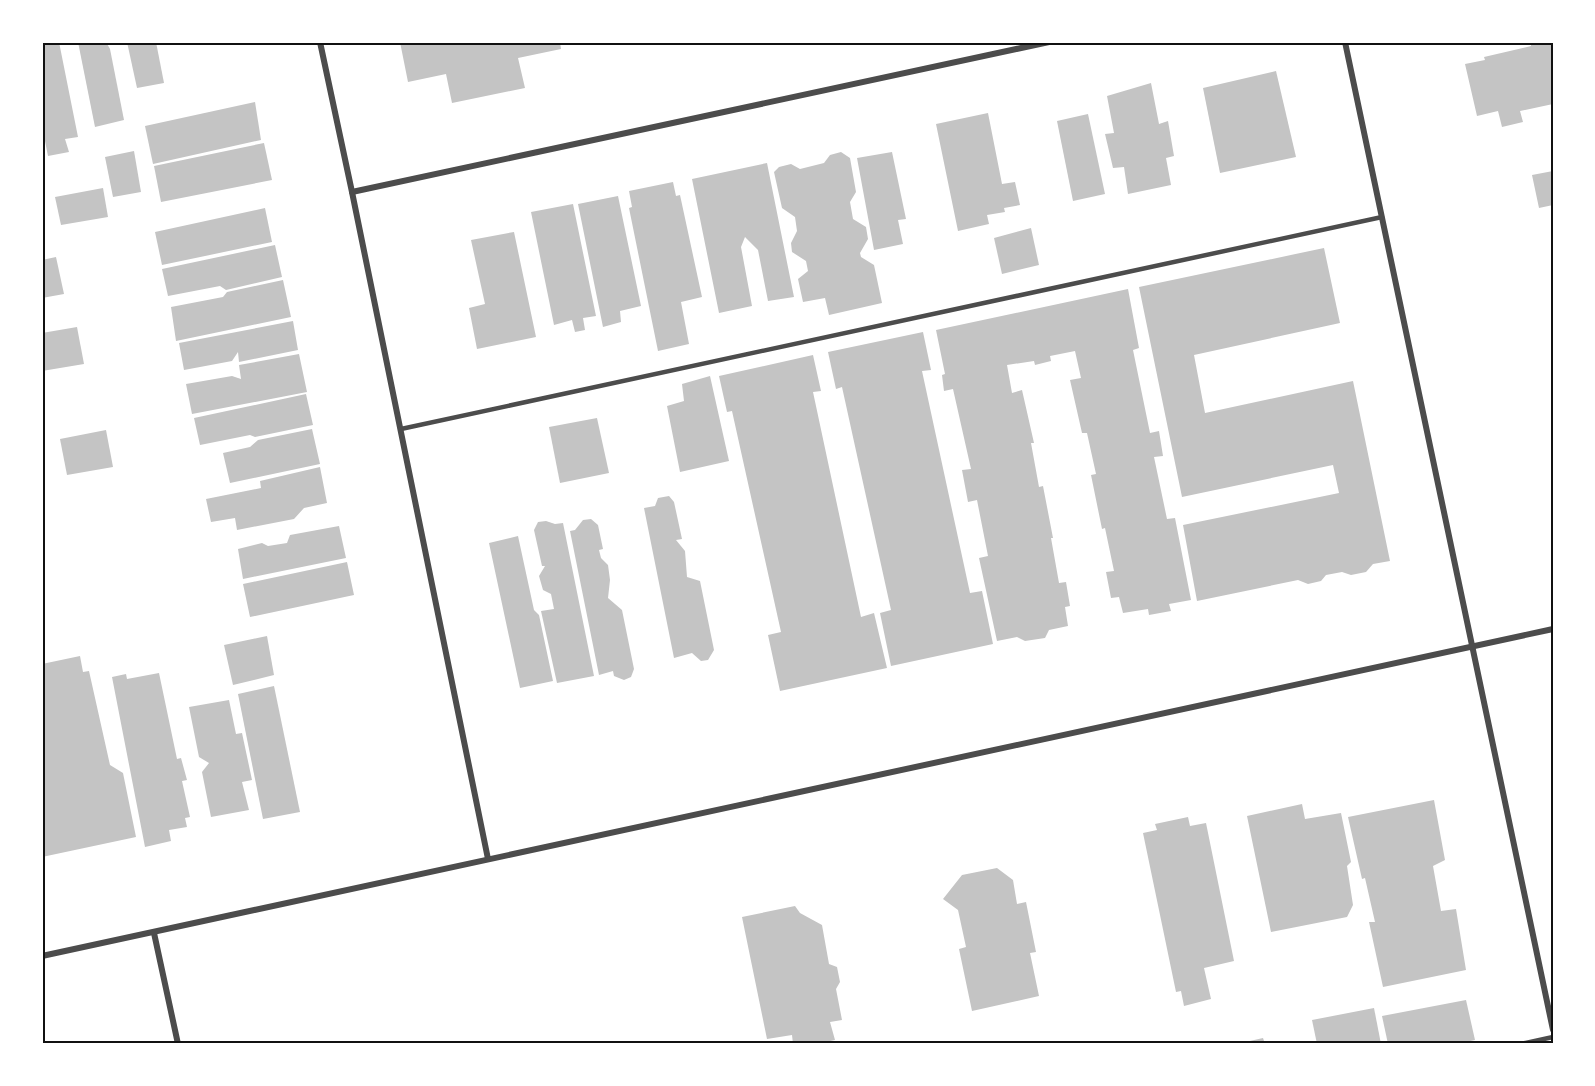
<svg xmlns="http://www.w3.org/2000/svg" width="1595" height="1086" font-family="'Alegreya Sans',sans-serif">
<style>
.building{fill:#c4c4c4}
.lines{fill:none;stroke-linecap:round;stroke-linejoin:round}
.service{stroke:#4c4c4c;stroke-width:4.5}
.minor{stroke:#4c4c4c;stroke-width:6}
.neatline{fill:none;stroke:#111;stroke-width:2}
</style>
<rect width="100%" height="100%" fill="#fff"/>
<g class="building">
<polygon points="42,42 59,42 78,137 65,139 69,152 48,156 42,126"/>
<polygon points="78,42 106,42 110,49 124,120 95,127"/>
<polygon points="127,42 156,42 164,83 137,88"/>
<polygon points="400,42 560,42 561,49 518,58 525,88 452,103 446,74 408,82"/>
<polygon points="1531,42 1545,42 1546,45 1553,44 1553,104 1520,111 1523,122 1502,127 1498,111 1477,116 1465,64 1485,60 1484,57 1531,46"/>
<polygon points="1276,71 1296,157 1220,173 1203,88"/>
<polygon points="1151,83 1159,124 1168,121 1174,156 1166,158 1171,185 1128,194 1124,167 1113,168 1105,134 1114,133 1107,96"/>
<polygon points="255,102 261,140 153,164 145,126"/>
<polygon points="988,113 1002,184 1015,182 1020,205 1004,208 1005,212 987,215 989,224 958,231 936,124"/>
<polygon points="1088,114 1105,194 1073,201 1057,121"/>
<polygon points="264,143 272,180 161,202 154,166"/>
<polygon points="134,151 141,192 113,197 105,157"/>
<polygon points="841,152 850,158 856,192 850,202 853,219 866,227 868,239 860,253 861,257 874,265 882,303 829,315 825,298 803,302 798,279 808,271 806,261 792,252 791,243 797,231 795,217 782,208 774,172 779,167 791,164 800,169 824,163 830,155"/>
<polygon points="892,152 906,219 898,220 903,244 874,250 857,158"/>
<polygon points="767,163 794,297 768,301 758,250 745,237 741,247 752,306 719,313 692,179"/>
<polygon points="1553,171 1553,205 1539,208 1532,175"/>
<polygon points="673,182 676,196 680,195 702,297 681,302 689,344 658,351 629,208 632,207 629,191"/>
<polygon points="103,188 108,217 61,225 55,197"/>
<polygon points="618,196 641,306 620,311 621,322 603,327 578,204"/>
<polygon points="573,204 596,316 583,318 585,330 575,332 572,320 554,325 531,212"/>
<polygon points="265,208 272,242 162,265 155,232"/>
<polygon points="1031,228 1039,265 1002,274 994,238"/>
<polygon points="514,232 536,337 477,349 469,308 485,304 471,240"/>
<polygon points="275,245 282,277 226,290 220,286 168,296 162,269"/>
<polygon points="1324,248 1340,323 1194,355 1205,413 1353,381 1390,561 1373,564 1366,572 1351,575 1342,572 1326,575 1321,581 1308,584 1298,580 1197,601 1183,525 1339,493 1333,465 1182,497 1139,287"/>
<polygon points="56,257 64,294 42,298 42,260"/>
<polygon points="283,280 291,317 176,341 171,307 223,297 227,292"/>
<polygon points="1128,289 1139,348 1133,350 1150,433 1159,431 1163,456 1154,457 1167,519 1175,518 1191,600 1169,604 1171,611 1149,615 1148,609 1123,613 1119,597 1111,598 1106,572 1114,571 1105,528 1102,529 1091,475 1096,474 1087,433 1082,433 1070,380 1081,378 1075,351 1050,356 1051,361 1035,365 1034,361 1007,365 1012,393 1022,390 1034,443 1031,443 1039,487 1043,486 1053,538 1051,538 1059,583 1066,582 1070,606 1065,607 1068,626 1049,630 1045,638 1025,641 1017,637 997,641 979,558 988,556 977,500 968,502 962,470 971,469 953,389 944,391 942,375 945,374 936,330"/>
<polygon points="293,321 298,350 239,362 238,352 232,361 184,370 179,343"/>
<polygon points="77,327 84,364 42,371 42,333"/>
<polygon points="923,332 931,370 922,371 970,593 982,591 993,644 891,666 880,613 891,610 842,387 836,389 828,352"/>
<polygon points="299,354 307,392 192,414 186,384 232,376 241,379 239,365"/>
<polygon points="813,355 821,391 813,392 861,617 874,613 887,668 780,691 768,635 781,632 732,411 727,412 719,376"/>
<polygon points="710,376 729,461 680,472 667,406 684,401 682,384"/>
<polygon points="306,394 313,425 255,437 250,435 200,445 194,418"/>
<polygon points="597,418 609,473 560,483 549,427"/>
<polygon points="312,429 320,464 230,483 223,453 250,447 258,440"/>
<polygon points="106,430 113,467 67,475 60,439"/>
<polygon points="320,467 327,503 304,508 294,519 237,530 235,518 211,522 206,499 261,488 260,481"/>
<polygon points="669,496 674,502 682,539 676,540 685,551 687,577 700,581 714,650 708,660 701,661 692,653 674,658 644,508 655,506 658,498"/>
<polygon points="591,519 598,525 603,549 599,550 601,558 608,565 610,580 608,598 622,610 634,669 631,677 624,680 614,676 613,671 599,675 570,531 575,530 583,520"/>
<polygon points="546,521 555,524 563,523 594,676 557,683 541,611 554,609 551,594 543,590 539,576 545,566 542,566 534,530 538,522"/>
<polygon points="339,526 346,558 243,579 238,549 262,543 268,546 287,543 290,535"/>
<polygon points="518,536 534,610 539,615 553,681 520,688 489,543"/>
<polygon points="347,562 354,595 250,617 243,584"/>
<polygon points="267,636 274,675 233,685 224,645"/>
<polygon points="80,656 83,672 89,671 110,765 123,773 136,837 42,857 42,664"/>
<polygon points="159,673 177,759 181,758 187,780 182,781 190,817 185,818 187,827 169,830 171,841 145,847 112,677 126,674 127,679"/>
<polygon points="274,686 300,812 263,819 238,694"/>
<polygon points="229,700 236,734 242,733 252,780 242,782 249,810 211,817 202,772 209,763 199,757 189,707"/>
<polygon points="1434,800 1445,860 1433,866 1441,911 1456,909 1466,970 1383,987 1369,922 1375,922 1365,878 1362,879 1348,817"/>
<polygon points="1302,804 1305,819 1341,813 1351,862 1347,866 1353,905 1347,917 1271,932 1247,816"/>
<polygon points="1188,817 1190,826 1206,823 1234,961 1204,968 1211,999 1184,1006 1181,991 1176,992 1143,833 1157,830 1155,824"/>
<polygon points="997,868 1013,880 1017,904 1026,902 1036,952 1030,953 1039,996 972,1011 959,949 966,947 958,910 943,899 962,875"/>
<polygon points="795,906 800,913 822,925 829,964 837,967 840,982 836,989 842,1020 830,1022 835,1040 816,1044 793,1044 792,1035 767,1039 742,917"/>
<polygon points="1466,1000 1475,1040 1457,1044 1388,1044 1382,1016"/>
<polygon points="1374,1008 1381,1044 1317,1044 1312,1020"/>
<polygon points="1263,1038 1265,1044 1242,1044 1241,1043"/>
</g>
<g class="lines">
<g class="service">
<polyline points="401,429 1382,217"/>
<polyline points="1521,1044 1553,1037"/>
</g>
<g class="minor">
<polyline points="320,42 352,192 488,859"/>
<polyline points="1345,42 1553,1030"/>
<polyline points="352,192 1049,42"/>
<polyline points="154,933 178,1044"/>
<polyline points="42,956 1553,629"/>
</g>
</g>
<rect width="1595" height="1086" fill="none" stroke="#ffffff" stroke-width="87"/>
<rect x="44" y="44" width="1508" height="998" class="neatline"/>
</svg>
